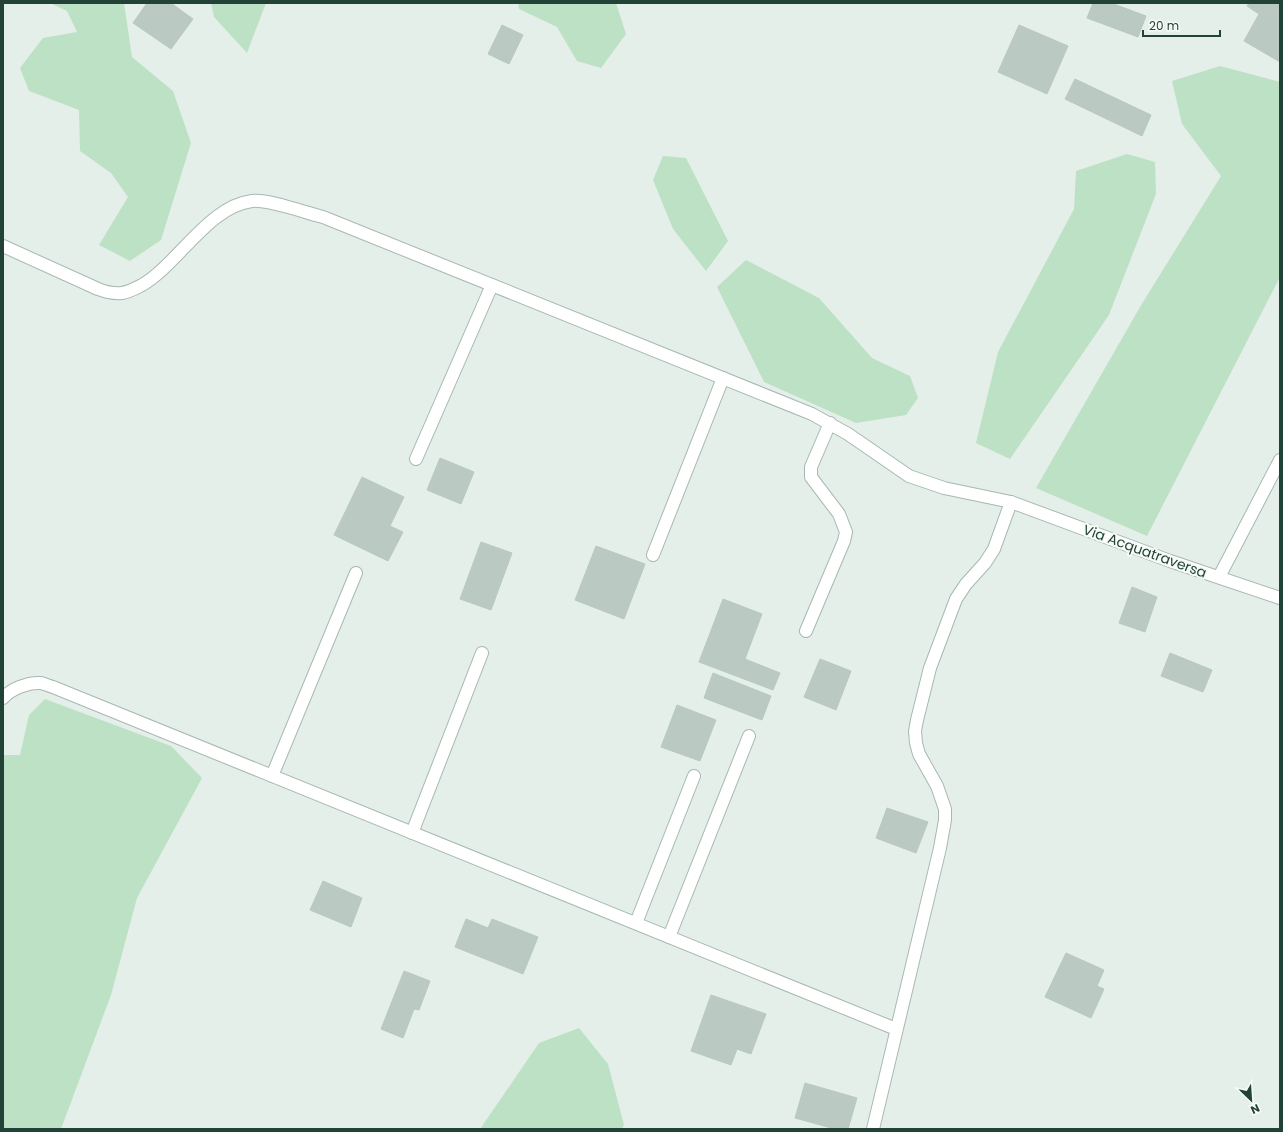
<svg xmlns="http://www.w3.org/2000/svg" width="1283" height="1132" font-family="Poppins,sans-serif">
<style>
.green{fill:#bde1c5}
.building{fill:#bacac3;stroke:#b7c9c1}
.lines{fill:none;stroke-linecap:round;stroke-linejoin:round}
.lane-casing{stroke:#a7b8b1;stroke-width:14}
.street-casing{stroke:#a7b8b1;stroke-width:14}
.lane{stroke:#fff;stroke-width:12}
.street{stroke:#fff;stroke-width:12}
.labels{text-anchor:middle;dominant-baseline:central;stroke-width:4;stroke-linejoin:round;paint-order:stroke}
.street-label{font-size:14px;fill:#224238;stroke:#f6fbf8}
</style>
<rect width="100%" height="100%" fill="#e5efea"/>
<g class="green">
<polygon points="50,3 124,3 132,57 173,91 191,143 161,240 130,261 99,245 128,197 111,173 80,151 79,110 29,91 20,68 43,38 77,32 67,11"/>
<polygon points="211,3 266,3 247,53 214,17"/>
<polygon points="518,3 616,3 626,34 601,68 577,61 557,27 519,9"/>
<polygon points="1220,66 1280,82 1280,277 1147,536 1036,488 1140,307 1221,176 1182,124 1172,81"/>
<polygon points="1127,154 1155,162 1156,194 1109,315 1010,459 976,443 998,352 1074,209 1076,171"/>
<polygon points="663,156 686,158 728,241 706,271 673,229 653,180"/>
<polygon points="746,260 819,298 872,358 910,376 918,398 906,415 856,423 764,382 717,287"/>
<polygon points="45,699 171,746 202,778 137,898 111,995 61,1129 3,1129 3,755 20,755 29,715"/>
<polygon points="579,1028 608,1064 624,1125 622,1129 480,1129 539,1043"/>
</g>
<g class="building">
<polygon points="147,3 171,3 193,19 171,49 133,23"/>
<polygon points="1093,3 1111,3 1146,16 1138,37 1087,18"/>
<polygon points="1249,3 1280,3 1280,62 1244,41 1259,14 1247,6"/>
<polygon points="502,25 523,35 509,64 488,54"/>
<polygon points="1019,25 1068,46 1047,94 998,72"/>
<polygon points="1075,79 1151,115 1142,136 1065,99"/>
<polygon points="440,458 474,472 461,504 427,490"/>
<polygon points="362,477 404,497 390,526 403,532 388,561 334,535"/>
<polygon points="481,542 512,553 491,610 460,599"/>
<polygon points="596,546 645,564 624,619 575,600"/>
<polygon points="1132,587 1157,597 1145,632 1119,623"/>
<polygon points="723,599 762,614 745,659 780,673 773,690 699,662"/>
<polygon points="1170,653 1212,670 1203,692 1161,676"/>
<polygon points="820,659 851,671 836,710 804,697"/>
<polygon points="713,673 771,696 762,720 704,698"/>
<polygon points="677,705 716,720 700,761 661,747"/>
<polygon points="887,808 928,822 916,853 876,838"/>
<polygon points="323,881 362,898 351,927 310,910"/>
<polygon points="466,919 488,928 492,919 538,937 523,974 455,947"/>
<polygon points="1066,953 1104,970 1097,986 1104,989 1091,1018 1045,997"/>
<polygon points="404,971 430,981 419,1010 414,1009 403,1038 381,1029"/>
<polygon points="711,995 766,1014 751,1054 737,1049 731,1065 691,1051"/>
<polygon points="805,1083 857,1098 848,1129 835,1129 795,1118"/>
</g>
<g class="lines">
<g class="lane-casing">
<g id="lane">
<polyline points="416,459 492,285"/>
<polyline points="653,555 723,378"/>
<polyline points="1219,577 1280,460"/>
<polyline points="806,631 844,541 846,532 839,514 811,477 811,467 830,423"/>
<path d="M3,698C11,689 28,682 41,683C45,684 49,686 53,687L896,1029"/>
<polyline points="272,776 356,573"/>
<polyline points="412,833 482,653"/>
<polyline points="636,923 694,776"/>
<polyline points="669,937 749,736"/>
</g>
</g>
<g class="street-casing">
<g id="street">
<path d="M3,246L98,289C106,292 114,294 122,293C129,292 136,288 142,285C178,264 209,206 252,201C269,199 306,213 323,217L812,414L848,434L909,476L944,488L1011,502L994,549L985,563L966,584L956,599L930,668L917,720L915,731L916,743L919,754L937,786L945,809V820L940,848L873,1129"/>
<polyline points="1011,502 1170,561 1280,598"/>
</g>
</g>
<use href="#lane" class="lane"/>
<use href="#street" class="street"/>
</g>
<g class="labels">
<g class="street-label">
<text transform="translate(1145 551) rotate(20)">Via Acquatraversa</text>
</g>
</g>
<rect width="1283" height="1132" fill="none" stroke="#224238" stroke-width="8"/>
<g transform="translate(1251 1100) rotate(155)" stroke="#f6fbf8" stroke-width="3" paint-order="stroke">
<path d="M0-3L7 15L0 10L-7 15Z" fill="#224238"/>
<text y="-6" font-size="11" font-weight="bold" text-anchor="middle" fill="#224238">N</text>
</g>
<path d="M1143 30v6h77v-6" fill="none" stroke="#224238" stroke-width="2"/>
<text x="1149" y="30" font-size="12" fill="#224238" stroke="#f6fbf8" stroke-width="3" paint-order="stroke">20 m</text>
</svg>
